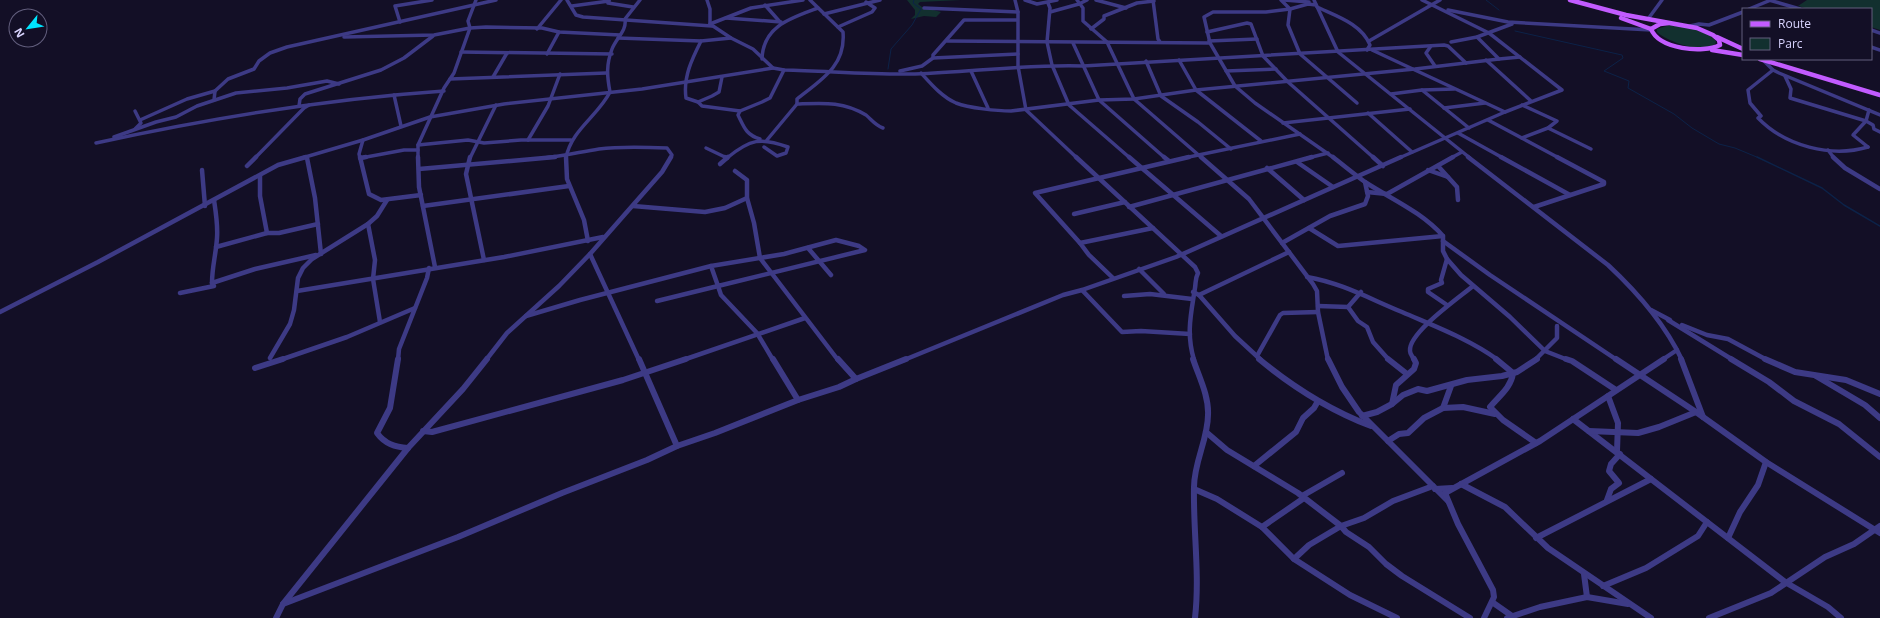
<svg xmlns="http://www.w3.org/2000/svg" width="1880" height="618" font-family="'Open Sans',sans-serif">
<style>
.green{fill:#12302f}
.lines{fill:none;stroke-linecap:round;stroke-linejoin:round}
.stream-far1{stroke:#0c2248;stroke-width:1}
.stream{stroke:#0c2248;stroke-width:1.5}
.minor-far2{stroke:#3d3a85;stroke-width:3.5}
.minor-far1{stroke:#3d3a85;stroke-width:4.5}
.minor{stroke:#3d3a85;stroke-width:6}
.major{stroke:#c25bff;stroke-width:4.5}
</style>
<rect width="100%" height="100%" fill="#130f26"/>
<g class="green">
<polygon points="907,0 961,0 920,2 918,4 922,7 941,12 936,17 924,16 911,19 915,15 915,10"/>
<polygon points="1807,0 1880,0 1880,30 1871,27 1871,9 1809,9 1798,6"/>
<path d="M1670,25C1686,27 1703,28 1716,41C1714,59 1665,41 1657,32V29Z"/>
</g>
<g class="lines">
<g class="stream-far1">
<polyline points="1486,0 1499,10"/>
<polyline points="1515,31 1622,55 1623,58 1604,71 1629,81 1628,88 1674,114 1692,128 1719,144 1735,148 1759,158"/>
<polyline points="888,69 891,49 912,25 921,9 913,3 914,0"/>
</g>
<polyline class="stream" points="1757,157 1822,188 1844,205 1880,226"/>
<g class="minor-far2">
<polyline points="567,0 576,15 583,17 712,26"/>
<polyline points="609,0 608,3 633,7"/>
<path d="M707,0L710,9V24L731,38L753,49L773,68L784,70C828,71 872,75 915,74C972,72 1027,64 1083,66L1444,45L1448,46L1466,63"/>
<polyline points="1015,0 1018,12 1018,66 1026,110 1077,158"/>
<polyline points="1025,0 1037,4 1057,0"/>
<polyline points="1077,0 1083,8 1083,21 1107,42 1134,99 1202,158"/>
<polyline points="1096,0 1126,8"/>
<polyline points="1153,0 1158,39 1160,42"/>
<polyline points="1284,0 1309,2"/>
<polyline points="1314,0 1338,52 1470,158"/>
<polyline points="1769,0 1800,9"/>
<polyline points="1048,3 1050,8 1047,42 1052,65 1069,105 1130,158"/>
<polyline points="765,5 780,22"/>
<polyline points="1316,5 1308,4 1290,9 1288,25 1300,54 1357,103"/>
<polyline points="572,6 609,1"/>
<path d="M1317,7C1336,16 1362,24 1370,45L1367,50"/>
<polyline points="924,8 1018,12"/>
<polyline points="1749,9 1771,0"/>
<polyline points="1448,10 1508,22 1651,30"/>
<polyline points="1050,12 1079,4 1087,0"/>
<polyline points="824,14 880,0"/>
<polyline points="726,18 781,22"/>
<polyline points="1648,19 1662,0"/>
<polyline points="400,22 395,6 432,0"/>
<polyline points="710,24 751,8 803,0"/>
<polyline points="1690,26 1699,24 1709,25 1743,12"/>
<polyline points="838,27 872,12 875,8 866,2"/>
<polyline points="537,29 561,0"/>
<polyline points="1091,29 1104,19 1104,16 1137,3 1154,1"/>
<polyline points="1871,30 1880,33"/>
<polyline points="1207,32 1247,23 1251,24 1263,56 1288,82 1374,158"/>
<polyline points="344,37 434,35 470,28 486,27 542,28 559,32 620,35"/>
<polyline points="618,38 701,41 731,38"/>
<path d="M701,41C692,59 683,77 686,98L698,102L702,106L740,111L762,102L770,98L784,70"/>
<polyline points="947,41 1210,43 1235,86 1255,103 1334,158"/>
<polyline points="1209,41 1257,39"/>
<polyline points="1369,41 1440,0"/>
<polyline points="1451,42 1477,37 1512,24"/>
<polyline points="1073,43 1099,100 1165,158"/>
<polyline points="1210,43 1204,17 1213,12 1266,12 1290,9 1281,0"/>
<polyline points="1431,46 1426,53 1435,66"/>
<polyline points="1871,47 1880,50"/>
<polyline points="1372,50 1505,112"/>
<polyline points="461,52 612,54"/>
<polyline points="547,54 559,32"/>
<polyline points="933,58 933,55 964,20 1017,20"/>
<path d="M762,59C763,26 791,18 818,8"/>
<polyline points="1499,59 1520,57"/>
<polyline points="1762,59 1773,70 1779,73 1880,115"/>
<polyline points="1179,60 1196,90 1261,141"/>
<polyline points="1486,60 1531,101"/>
<polyline points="1146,61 1161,96 1198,122 1231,149"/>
<path d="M1773,70L1748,90L1750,103L1761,116L1758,118C1785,146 1831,158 1868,147"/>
<polyline points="900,71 922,66 933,58 1018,54"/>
<polyline points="971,71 988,108"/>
<polyline points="1226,71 1276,69"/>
<path d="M921,73C931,84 942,97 956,103C969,108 997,111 1011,111L1099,100L1134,99L1196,90L1415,69L1499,59L1477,37"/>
<polyline points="1785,76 1791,89 1790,98 1866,121 1873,125 1874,129 1880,132"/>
<polyline points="493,77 507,53"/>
<polyline points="450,79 606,73"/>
<polyline points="1422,90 1469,128"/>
<polyline points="1391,94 1422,90 1454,89"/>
<polyline points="394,95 401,126"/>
<polyline points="214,100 215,91 228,79 254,69 259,61 270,53 287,47 496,0"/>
<polyline points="698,102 712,96 719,92 722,77"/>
<path d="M797,104C823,103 843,101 866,115C872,120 875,125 883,128"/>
<polyline points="1522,105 1557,121 1548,128 1522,138"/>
<polyline points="299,106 300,99 305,94 381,70 404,58 433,36"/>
<polyline points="1444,108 1485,103"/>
<polyline points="135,111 141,123 135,129"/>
<path d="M740,111L738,115C744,127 746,135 760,139"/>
<polyline points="1368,113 1412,152"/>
<polyline points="140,120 187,99 215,91"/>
<polyline points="1488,120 1559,158"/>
<polyline points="1283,123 1410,109"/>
<polyline points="1548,128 1591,149"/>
<polyline points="1458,133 1503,158"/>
<polyline points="114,137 156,122 176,117 197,106 236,93 287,88 327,81 339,84"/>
<polyline points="528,140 548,106 560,74"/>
<path d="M767,140L797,104V99C821,80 846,66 843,32L810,0"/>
<path d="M96,143C211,118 326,99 444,91"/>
<polyline points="418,145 468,140 484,143 521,140 571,140"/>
<polyline points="1868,147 1853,135 1866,121 1869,110"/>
<polyline points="706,148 727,158"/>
<polyline points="1828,150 1834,158"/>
<polyline points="255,158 304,108 309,105"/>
<polyline points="302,158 363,140 430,117 504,104 642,89 773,68"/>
<polyline points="360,158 359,154 363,140"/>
<polyline points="361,158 404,150 418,150"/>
<polyline points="418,158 418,145 444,88 454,73 470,28 468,21 476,0"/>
<polyline points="470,158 496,105"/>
<path d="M544,158C563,156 580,152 599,149C621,146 644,147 667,148L672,155L670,158"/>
<path d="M566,158C571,130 598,116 610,92C607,76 606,65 612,49C616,38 627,31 625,19L640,0"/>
<path d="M727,158C750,139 761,137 788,147L786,153L777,156L764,147"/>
<polyline points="1184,158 1300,134"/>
<polyline points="1308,158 1328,153"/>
<polyline points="1399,158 1505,112 1562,90 1489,33 1422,0"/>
<polyline points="1451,158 1462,152"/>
</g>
<g class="minor-far1">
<polyline points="360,157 369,194 381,200 421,195"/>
<polyline points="418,157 419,187 435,267"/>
<polyline points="470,157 466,174 484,260"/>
<polyline points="566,157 567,179 584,220 588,241"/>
<polyline points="725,157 727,158"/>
<path d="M1076,157L1195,267L1198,273C1195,279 1196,282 1195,288C1191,314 1186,333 1194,360"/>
<polyline points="1129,157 1221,236"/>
<polyline points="1164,157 1169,161"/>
<polyline points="1201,157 1249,199 1313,284 1317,291 1318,312 1328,360"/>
<path d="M1333,157C1343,165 1354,174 1365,182C1391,199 1422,212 1443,236V251L1447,259L1461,275L1510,317L1545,351L1568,360"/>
<polyline points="1373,157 1383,166"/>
<path d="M1468,157L1608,265C1637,292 1665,324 1682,360"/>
<polyline points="1501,157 1570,195"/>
<polyline points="1833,157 1845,168 1880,189"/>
<polyline points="307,158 315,198 321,254"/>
<polyline points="360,158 366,157"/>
<polyline points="1297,162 1333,187"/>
<polyline points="720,164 728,157"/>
<polyline points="247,166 256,157"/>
<polyline points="1438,166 1457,187 1458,200"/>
<polyline points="1267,168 1304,200"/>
<polyline points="419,169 555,157"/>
<polyline points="202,170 205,206"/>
<polyline points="1428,170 1448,177"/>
<polyline points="735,171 747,180 747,198 754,223 760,258 838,360"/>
<polyline points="260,176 260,196 267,233"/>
<polyline points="1367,192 1387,194 1453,157"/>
<polyline points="423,206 569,186"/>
<polyline points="633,206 705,212 725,208 747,198"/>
<polyline points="1129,207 1312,157"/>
<polyline points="1534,207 1604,184 1604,182 1557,157"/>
<polyline points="1074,214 1125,202"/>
<polyline points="368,224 375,260 373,279 380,322"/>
<polyline points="1309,228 1338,246 1443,236"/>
<polygon points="836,240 859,246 865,250 718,286 711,266 784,254"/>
<polyline points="1443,241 1490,275 1617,360"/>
<polyline points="1080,243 1035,193 1189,157"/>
<polyline points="1282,243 1330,216 1365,204 1368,196 1365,182"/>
<polyline points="216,247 267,233 279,233 318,224"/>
<polyline points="808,248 831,275"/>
<polyline points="590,254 639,360"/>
<polyline points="1447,259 1441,280 1442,283 1428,289 1428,292 1447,305"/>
<polyline points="1139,269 1164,294"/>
<path d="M1307,277C1342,283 1370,299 1402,312C1434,326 1469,339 1498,360"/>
<polyline points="1113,278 1089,255 1080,243 1153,228"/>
<path d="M212,283C212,267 216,254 217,238C218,225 216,213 214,200"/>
<polyline points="718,286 721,295 757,333 773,360"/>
<polyline points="297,291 504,257 603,237"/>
<polyline points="1193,292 1199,295 1235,336 1261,360"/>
<polyline points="180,293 214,286 212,283 255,269 316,255"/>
<polyline points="1199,295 1289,252"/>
<polyline points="1124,296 1150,294 1192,299"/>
<polyline points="657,301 718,286"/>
<polyline points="1318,306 1348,307 1361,292"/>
<polyline points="1348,307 1358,321 1367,327 1373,342 1389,360"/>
<polyline points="1651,310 1670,320"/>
<polyline points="0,312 98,262 278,165 306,157"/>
<polyline points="526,316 580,300 711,266"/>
<polyline points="1668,320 1733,360"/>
<polyline points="1682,325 1707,335 1728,339 1767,360"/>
<polyline points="1190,334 1141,331 1122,332 1082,290 1176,257 1401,157"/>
<polyline points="1257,356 1280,315 1283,313 1318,312"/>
<polyline points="270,358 290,324 294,310 298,278 303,268 312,259 368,224 377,216 387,200"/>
<polyline points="280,360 347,337 415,308"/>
<polyline points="398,360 399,349 427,278 429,268"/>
<polyline points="486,360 507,333 559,286 590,254 662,172 671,157"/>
<polyline points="683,360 805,318"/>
<polyline points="904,360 1063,295 1082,290"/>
<path d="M1414,360C1413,357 1410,354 1410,351C1408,333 1460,297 1473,286"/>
<polyline points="1535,360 1557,338 1557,326"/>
<polyline points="1662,360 1677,350"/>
</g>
<g class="minor">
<path d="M398,359L390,408L377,433C385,444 395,447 408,448"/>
<polyline points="639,359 677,446"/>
<path d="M1193,359C1199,377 1209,396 1208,415C1208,439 1194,462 1194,487C1193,531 1200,574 1195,618"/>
<path d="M1259,359C1294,388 1329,410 1371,426"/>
<polyline points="1328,359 1342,387 1359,412 1448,501"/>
<polyline points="1388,359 1407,374"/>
<path d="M1496,359L1513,373C1511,388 1499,396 1490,407L1503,420L1536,443"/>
<polyline points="1566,359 1572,361 1616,390"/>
<polyline points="1616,359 1696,412 1766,462 1880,533"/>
<polyline points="1681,359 1703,417"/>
<polyline points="1731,359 1769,382 1794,401 1839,424 1880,457"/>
<polyline points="1765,359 1795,372 1846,380 1880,394"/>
<polyline points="255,368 283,359"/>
<polyline points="1816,376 1865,405 1880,418"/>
<polyline points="856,379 906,359"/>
<polyline points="1608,396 1618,423 1617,451"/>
<polyline points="798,400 839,387 856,379 838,359"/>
<polyline points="1392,404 1396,385 1414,369 1416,363 1414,359"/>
<polyline points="1443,408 1451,386"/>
<polyline points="1362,416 1377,412 1392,404 1403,395 1418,389 1427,391 1467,380 1502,376 1517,372 1537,359"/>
<polyline points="1573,419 1785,582 1828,607 1841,618"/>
<polyline points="423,431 432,432 623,380 686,359"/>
<polyline points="1589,431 1638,433 1659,427 1696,412"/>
<polyline points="1206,432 1227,450 1298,493 1341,526 1364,518 1393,501 1433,486"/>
<polyline points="1388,441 1399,434 1408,433 1424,418 1443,408 1463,407 1495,414"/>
<polyline points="1254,466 1296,432 1303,418 1314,408 1318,401"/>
<polyline points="1461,484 1505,507 1548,548 1651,618"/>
<polyline points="1194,489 1217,499 1262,527 1294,559 1309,545 1341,526 1346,532 1369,547 1386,564 1402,576 1470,618"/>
<polyline points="1435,489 1452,488"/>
<polyline points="1302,496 1342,473"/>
<polyline points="1607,500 1611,489 1619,483 1609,471 1611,464 1620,454"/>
<polyline points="1262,527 1304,498"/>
<polyline points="1536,538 1651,479"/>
<polyline points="1728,538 1740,512 1758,485 1766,462"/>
<polyline points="1294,559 1350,595 1397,618"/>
<polyline points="1584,574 1587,597"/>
<polyline points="1603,586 1646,568 1698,536 1707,522"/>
<polyline points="1492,602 1512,616"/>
<polyline points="283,604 458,537 562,493 647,460 677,446 715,433 798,400 773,359"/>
<polyline points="276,618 283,604 408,448 463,389 487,359"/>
<polyline points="1484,618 1494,597 1493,590 1458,524 1445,493 1540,441 1664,359"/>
<polyline points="1507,618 1540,607 1587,597 1628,604"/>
<polyline points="1709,618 1771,593 1825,557 1854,544 1880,526"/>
</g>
<g class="major">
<path d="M1570,0L1626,15L1697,28L1713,35L1719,40L1720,45C1703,54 1659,49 1651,29L1660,24L1669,23"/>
<polyline points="1621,18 1651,29"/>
<polyline points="1717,37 1743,49"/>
<polyline points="1712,50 1743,55"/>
<polyline points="1760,59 1880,95"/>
</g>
</g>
<rect x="1742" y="8" width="130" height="52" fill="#130f26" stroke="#625e7d"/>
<rect x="1750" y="21" width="20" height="6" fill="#c25bff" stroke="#625e7d"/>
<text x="1778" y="28" font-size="12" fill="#d9d4ff">Route</text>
<rect x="1750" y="38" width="20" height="12" fill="#12302f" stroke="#625e7d"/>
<text x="1778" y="48" font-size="12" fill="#d9d4ff">Parc</text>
<g transform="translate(28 28) rotate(240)"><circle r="19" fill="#130f26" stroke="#625e7d"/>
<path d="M0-3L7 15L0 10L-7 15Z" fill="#00e5ff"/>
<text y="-6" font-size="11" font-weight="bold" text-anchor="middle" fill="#d9d4ff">N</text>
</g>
</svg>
